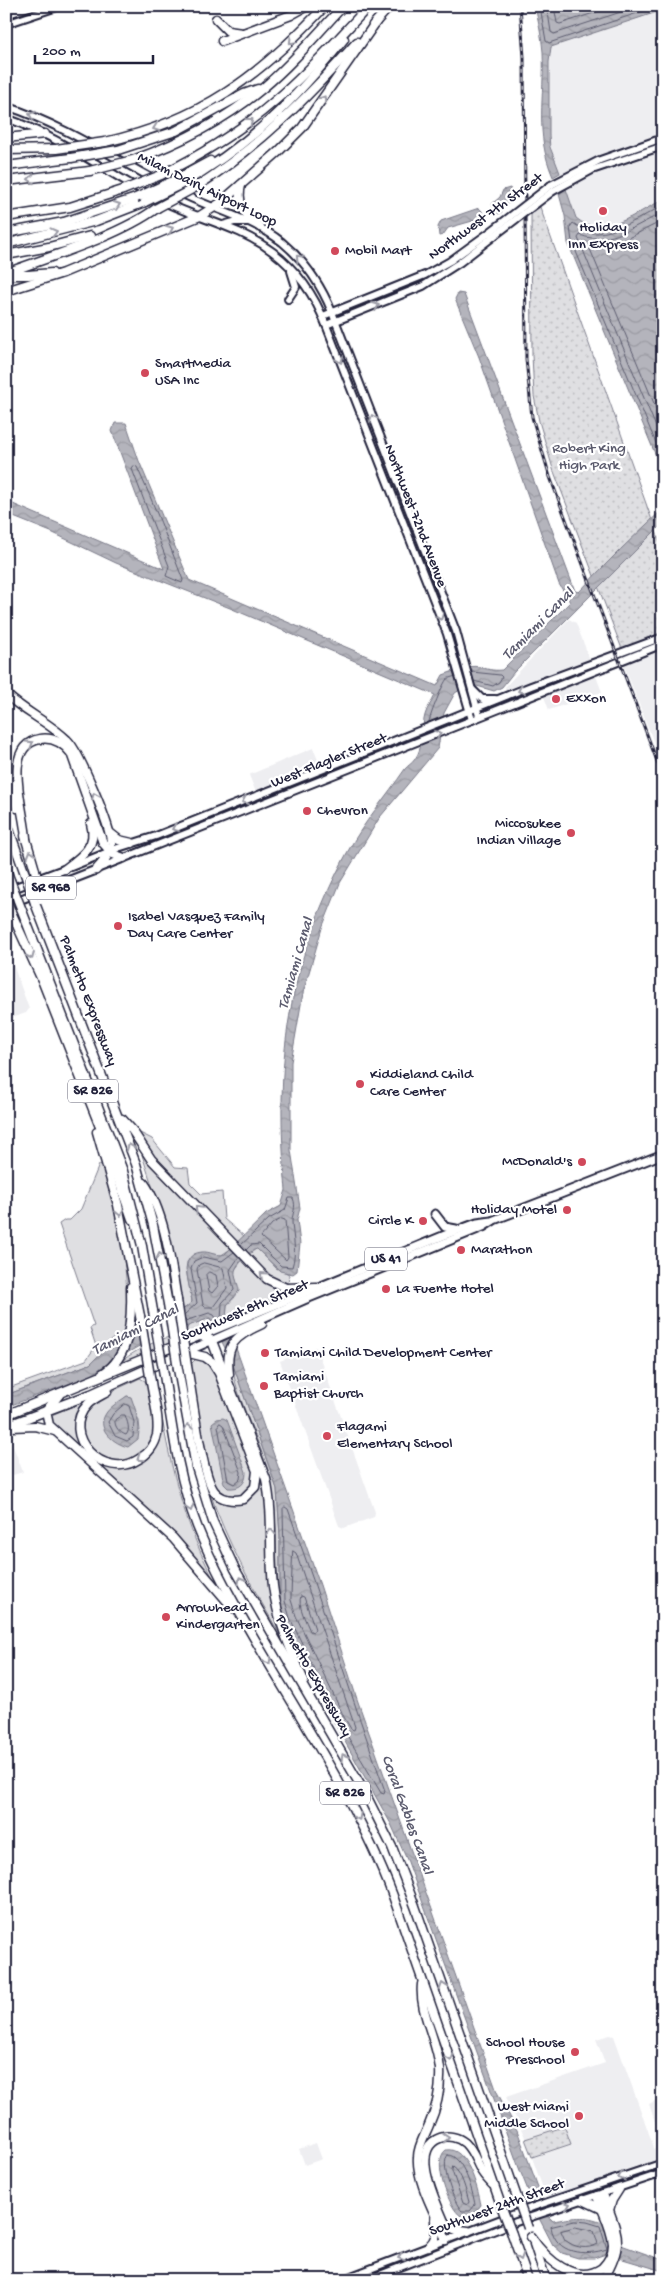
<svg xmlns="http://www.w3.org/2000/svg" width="669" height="2286" font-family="'Gochi Hand',sans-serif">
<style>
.built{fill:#eeeef1}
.grass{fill:#dfdfe2;stroke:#80808e;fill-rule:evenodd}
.park{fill:url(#park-dots);stroke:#80808e}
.water{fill:url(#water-waves);stroke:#7a7a88}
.pier{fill:#fff}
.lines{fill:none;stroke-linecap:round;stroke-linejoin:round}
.shore{stroke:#5c5c6f;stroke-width:1}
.secondary-casing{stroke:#22223b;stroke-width:10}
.primary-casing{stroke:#22223b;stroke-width:11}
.highway-casing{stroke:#22223b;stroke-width:11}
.secondary{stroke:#fff;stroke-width:6}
.primary{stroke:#fff;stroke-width:7}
.highway{stroke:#fff;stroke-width:8}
.rail-casing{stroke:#22223b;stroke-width:3}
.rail{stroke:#fff;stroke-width:1;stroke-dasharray:4;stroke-linecap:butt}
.secondary-bridge-casing{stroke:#22223b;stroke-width:10;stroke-linecap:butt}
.highway-bridge-casing{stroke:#22223b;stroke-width:11;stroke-linecap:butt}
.secondary-bridge{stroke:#fff;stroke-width:6}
.highway-bridge{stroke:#fff;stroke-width:8}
.oneway{stroke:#9c9ca7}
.poi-dot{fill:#d1495b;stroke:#fff;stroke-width:2}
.labels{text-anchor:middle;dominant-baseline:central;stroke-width:4.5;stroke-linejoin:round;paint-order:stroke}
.shield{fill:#fff;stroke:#646476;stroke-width:1}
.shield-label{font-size:14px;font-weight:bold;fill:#22223b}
.street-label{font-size:15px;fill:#22223b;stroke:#fff}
.poi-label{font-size:15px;fill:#22223b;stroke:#fff;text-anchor:start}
.park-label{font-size:15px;fill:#5b5b6d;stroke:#fff}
.water-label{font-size:16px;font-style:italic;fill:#5c5c6f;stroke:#fff}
</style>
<defs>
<pattern id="park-dots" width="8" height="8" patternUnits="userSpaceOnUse" patternTransform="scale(1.25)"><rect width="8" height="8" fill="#dfdfe2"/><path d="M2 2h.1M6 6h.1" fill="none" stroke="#bfbfc3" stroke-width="1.8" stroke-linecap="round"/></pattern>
<pattern id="water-waves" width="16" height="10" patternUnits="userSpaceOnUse" patternTransform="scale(1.25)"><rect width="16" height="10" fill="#b4b4bc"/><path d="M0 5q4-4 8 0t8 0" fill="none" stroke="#9a9aa2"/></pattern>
</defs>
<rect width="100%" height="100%" fill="#fff"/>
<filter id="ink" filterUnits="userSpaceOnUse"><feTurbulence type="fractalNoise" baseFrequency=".02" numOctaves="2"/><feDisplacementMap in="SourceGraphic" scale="10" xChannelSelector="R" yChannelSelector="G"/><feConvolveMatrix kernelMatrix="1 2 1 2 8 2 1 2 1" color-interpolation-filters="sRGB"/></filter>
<g filter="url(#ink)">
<g class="built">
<polygon points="663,10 663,134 598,156 560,175 554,161 549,135 549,62 551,47"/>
<polygon points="663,148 663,200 626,219 603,227 591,227 576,218 565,187 590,173"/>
<polygon points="569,619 576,623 602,692 549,710 537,678 506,690 505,687 527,663"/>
<polygon points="663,647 663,766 623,663"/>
<polygon points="313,748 321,767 263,790 255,790 249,775"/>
<polygon points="6,945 29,1009 26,1013 6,1020"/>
<polygon points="316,1347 375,1512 374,1517 344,1528 339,1526 280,1361"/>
<polygon points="7,1430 23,1472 6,1477 6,1431"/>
<polygon points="610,2035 614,2036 657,2156 653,2162 550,2197 545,2194 524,2135 506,2097 605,2063 596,2039"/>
<polygon points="663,2097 663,2146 649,2104"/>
<polygon points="316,2143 322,2159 305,2165 299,2149"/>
</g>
<g class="grass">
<polygon points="136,1131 152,1139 175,1167 188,1168 190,1183 201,1194 222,1192 224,1219 244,1236 236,1244 158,1164"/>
<path d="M144,1154L232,1248L220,1256C206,1252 197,1249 187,1262L186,1269L192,1302L187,1307L114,1338L107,1343L101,1353L90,1364L6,1395V1389L86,1360L96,1346L90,1328L94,1326L59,1224L65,1220H70L81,1209L99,1165L103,1164C118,1215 129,1267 127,1321L137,1324L180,1304L163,1219L142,1155Z"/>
<polygon points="257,1248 276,1268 289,1274 288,1286 273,1280 247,1256"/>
<path d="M243,1259L261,1277L292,1290L226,1320L227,1305C243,1291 237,1290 234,1271Z"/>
<path d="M210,1318L214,1326L114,1369C130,1350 162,1338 186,1332L188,1326Z"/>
<path d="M198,1357L213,1368L217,1376L253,1470C257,1495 227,1507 214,1484L201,1429L190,1365Z"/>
<path d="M231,1359L277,1489L280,1536V1601C274,1562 279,1522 271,1483C262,1441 236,1403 231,1359Z"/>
<path d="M140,1378L148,1383C151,1400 159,1423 152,1439C150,1446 146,1450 140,1454C112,1477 66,1442 86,1412C97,1395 123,1387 140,1378ZM127,1396L130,1397L139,1421L140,1431L109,1410Z"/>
<path d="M155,1378C167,1450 179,1513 213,1578L211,1579L96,1463L117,1468L129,1467L157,1441L153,1381Z"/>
<polygon points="85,1401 87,1402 82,1408 79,1441 84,1453 50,1422 49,1416"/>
<path d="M260,1484H263L266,1501L269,1573L284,1637L282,1638C254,1590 227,1543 209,1490C212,1492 216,1498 220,1500C236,1509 254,1499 260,1484Z"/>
</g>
<g class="park">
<polygon points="540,207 663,551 663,632 622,649 553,469 539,421 534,396 532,355 531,213"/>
<polygon points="563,2127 565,2128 571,2144 532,2157 525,2139"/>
</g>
<g class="water">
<path d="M535,6H663V10L551,47L549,62V135L550,147L560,173L553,177C534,132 545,98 543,52C542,37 538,21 535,6Z"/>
<polygon points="510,188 512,196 509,203 504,204 501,213 496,214 492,204 500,197 503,190"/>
<path d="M566,189L576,218C603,241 636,212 663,200V473L568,243L565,216L559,194Z"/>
<polygon points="479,208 482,211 483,218 448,228 443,235 439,236 438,227 441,221"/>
<path d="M458,293L464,294L575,591L579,592C606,563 634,536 663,509V523L514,672L502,687L494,691L477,686L465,687L455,693L444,713L438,748L380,817L340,883L322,928L303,993L291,1062V1150L300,1208L297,1220L300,1244L297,1271L293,1274L280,1271L257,1249C250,1250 236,1264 235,1271C234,1278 239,1285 239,1291L227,1305L226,1320L320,1585L357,1699L497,2092L517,2130L549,2217L553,2221C572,2218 585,2214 604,2223L610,2241L663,2260V2271L606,2254L594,2258H578L562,2253L553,2245L540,2220L519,2168L408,1862L391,1824L334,1722L285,1620L280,1601V1536L277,1489L232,1362L210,1318L150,1340L102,1367L92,1375L6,1407V1395L90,1364L112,1343L184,1309L192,1302C191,1287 176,1254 202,1252C210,1251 216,1257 225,1254L266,1214L281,1206L286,1190C274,1065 287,964 347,853C363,823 386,797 405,769C408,765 412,764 415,759C424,747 421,729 425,715C427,707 432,703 435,695L230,608L116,563L51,532L6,514V501L164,569L112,431L115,423H126L139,461L189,580L437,686L443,675C452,672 469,664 479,667C487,669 493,671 502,670L570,602L559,584L479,357L455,299Z"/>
<path d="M127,1396L131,1397C136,1411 141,1424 138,1439L128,1447C115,1444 96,1430 105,1415C109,1407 120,1401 127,1396Z"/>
<path d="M223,1418L227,1420L246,1472C246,1484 240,1489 228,1488L224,1484L212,1423L217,1419Z"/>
<path d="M446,2150C467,2146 478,2189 481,2205L472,2216H461C449,2209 431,2160 446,2150Z"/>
</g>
<polygon class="pier" points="181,1308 180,1330 150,1343 147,1323"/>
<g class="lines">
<g class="shore">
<polyline points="540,6 546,41 549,43 658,6"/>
<polyline points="547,6 551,32 554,34 639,6"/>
<polyline points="554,6 557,23 560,24 615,6"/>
<path d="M663,206C644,214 612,238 590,232C584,231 579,227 573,223L570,227L572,242L663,460"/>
<path d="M663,213C636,224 610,247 580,235L578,238L663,444"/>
<path d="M663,221C639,231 619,247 592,247L590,249L663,425"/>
<path d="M134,466L137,467C154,503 168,542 183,580L182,583L166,576L169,566L132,469Z"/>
<polyline points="472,672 500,675 502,677 499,682 493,686 474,681"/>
<path d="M429,722C430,715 443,683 447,679C448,678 454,677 455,676"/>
<polygon points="282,1219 285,1220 288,1257 286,1260 261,1237 272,1224"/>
<path d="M241,1245L269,1219L285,1210L289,1198H293C297,1208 292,1213 292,1222C293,1238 297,1252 292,1267L281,1266L259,1244L251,1245L246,1250"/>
<polygon points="204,1263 223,1268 227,1288 213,1307 205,1307 203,1305 197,1269 199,1265"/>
<polygon points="209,1272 216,1275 218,1286 212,1293 209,1291 206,1275"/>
<polyline points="184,1315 197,1303 191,1269 194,1261 203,1257 222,1261 234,1252"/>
<polyline points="185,1321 209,1313 214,1315 218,1321 221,1321 222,1303 234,1290 230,1270 239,1257"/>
<polygon points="125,1404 129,1406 134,1422 133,1437 127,1441 115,1436 108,1422 113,1414"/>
<path d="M122,1415H125C127,1421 131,1430 126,1435C120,1433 114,1427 115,1420Z"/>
<polygon points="220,1423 223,1425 241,1472 240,1479 234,1484 228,1481 218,1426"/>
<path d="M285,1507L288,1509C322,1602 351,1697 385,1791L384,1794L381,1793L338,1720L290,1618L285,1601L283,1509Z"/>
<polygon points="293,1551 296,1553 355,1727 354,1730 351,1729 344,1717 296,1616 291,1600"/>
<path d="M301,1596L304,1597L315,1629L313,1632L310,1631C306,1621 297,1605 301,1596Z"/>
<path d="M448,2155C463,2155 473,2192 475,2205L470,2211H462C454,2204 439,2163 448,2155Z"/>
<path d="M453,2167C462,2172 466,2192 469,2202L467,2205L463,2203L452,2171Z"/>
<path d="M575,2221L587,2222L600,2226L607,2249C585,2256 556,2255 551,2227Z"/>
<path d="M575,2227L594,2231L598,2244C587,2250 575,2248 565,2240L561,2231Z"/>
</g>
<g class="secondary-casing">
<g id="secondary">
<polyline points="6,15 32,6"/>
<polyline points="6,24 60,6"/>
<path d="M6,106C67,126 119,162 176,191C211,209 250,217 282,242C305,261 321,285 332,312L456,631L479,716"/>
<path d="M6,118C61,137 108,174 160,200C197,219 239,226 273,252C298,271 315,296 326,325L447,634L472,720"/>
<polyline points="551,185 600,160 663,138"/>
<polyline points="553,191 592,170 663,146"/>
<polyline points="223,225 234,222 247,222"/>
<polyline points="288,299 296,287 291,271"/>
<polyline points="323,316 425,275 450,261 490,232"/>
<polyline points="326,325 423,286 459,263 494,236"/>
<polyline points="473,690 482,699 495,699"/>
<polyline points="71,867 118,848 156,836 531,686 663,637"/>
<polyline points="97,869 663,644"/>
<polyline points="341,2280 533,2207 663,2163"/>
<polyline points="367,2280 516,2222 663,2173"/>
</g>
</g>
<g class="primary-casing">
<g id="primary">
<polyline points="6,891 65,869"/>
<polyline points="6,905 96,870"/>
<polyline points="435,1214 445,1227 456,1229"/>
<polyline points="200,1336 445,1235 477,1223 492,1221"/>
<polyline points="181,1354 304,1300 483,1227 494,1220 663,1154"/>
</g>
</g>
<g class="highway-casing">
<g id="highway">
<polyline points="216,19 228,31 242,33"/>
<polyline points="373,25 390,6"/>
<polyline points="222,41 291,15 307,6"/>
<polyline points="6,138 45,134"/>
<path d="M105,142C200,121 260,76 325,6"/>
<polyline points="6,150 56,149"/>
<polyline points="118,150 176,131 244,94 258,89"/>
<path d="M133,160C180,143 225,120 263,88C292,64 317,34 343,6"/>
<polyline points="6,166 71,158"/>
<path d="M161,175C203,154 242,130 277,99C310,71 339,37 369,6"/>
<polyline points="6,181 90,171"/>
<polyline points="173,181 210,161"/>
<path d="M180,185C249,146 295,100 344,39"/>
<path d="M241,185C236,206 245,214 260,227"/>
<path d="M196,187C262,144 304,101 357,42"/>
<polyline points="6,217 70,207 123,190"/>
<polyline points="6,233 64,222 136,198"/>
<polyline points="6,244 96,221 145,202"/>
<polyline points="6,255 49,247 90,236"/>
<path d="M6,273C52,256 119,236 157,208"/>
<polyline points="6,275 28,275 52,273"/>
<polyline points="6,291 63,273 200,216 219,204 278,152 302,128 376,22"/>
<path d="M6,694C24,712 49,722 67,740C79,751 112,829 111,844C110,855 103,862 96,870"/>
<polyline points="6,768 17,808"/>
<polyline points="6,821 25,874"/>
<polyline points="110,833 119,840 132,843"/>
<polyline points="25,836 35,870"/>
<path d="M26,839C25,811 0,746 40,739C53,737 63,743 71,753L103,843L113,854L124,858"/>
<polyline points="6,869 10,880"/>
<path d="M65,869C81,857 98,846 91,824"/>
<polyline points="35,903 136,1164 153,1225 168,1304"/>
<polyline points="21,908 123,1171 142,1246 153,1311"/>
<polyline points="11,912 42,980 102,1132 132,1219"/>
<polyline points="122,1119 132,1130 151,1159 267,1279 286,1288 316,1287"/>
<polyline points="97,1132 118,1205 140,1316"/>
<path d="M144,1183C165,1212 171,1264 177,1300"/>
<polyline points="178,1369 196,1467 213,1522 235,1569 366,1795 392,1847 415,1906 519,2203"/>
<path d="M102,1374C131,1357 132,1317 131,1287"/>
<path d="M229,1374C225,1344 235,1336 262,1324"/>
<path d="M164,1375C172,1426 178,1478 197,1526C214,1569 238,1610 261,1650C308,1730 360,1809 393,1896L502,2208"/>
<path d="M107,1392C100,1396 93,1399 88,1404C58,1435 104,1482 139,1459C148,1454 155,1445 157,1435C160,1418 153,1398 151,1382"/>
<polyline points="59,1395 46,1411 49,1425 173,1538 233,1608"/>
<path d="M6,1415L199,1336L207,1337L212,1341L266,1479C274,1514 269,1551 273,1586C277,1619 291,1651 304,1681"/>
<path d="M6,1426L91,1394L180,1354H193L205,1357L212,1362L219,1373L257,1471L255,1487L243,1499C233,1501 221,1500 214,1491C201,1473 192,1392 187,1366"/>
<polyline points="12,1427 35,1426 55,1431"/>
<path d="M422,1984C419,2013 437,2039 440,2069C441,2088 437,2107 429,2125C425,2135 418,2146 418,2157C416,2182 437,2216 446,2240"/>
<polyline points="583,2200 602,2209"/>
<polyline points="609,2210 612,2200 619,2189"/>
<polyline points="444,2222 454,2229 468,2231"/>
<path d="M445,2224C437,2203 408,2149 440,2138C448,2135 458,2137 465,2143C474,2152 476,2162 482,2172C485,2177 489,2180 492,2184"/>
<polyline points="512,2234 528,2280"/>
<path d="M531,2237C546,2259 575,2286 602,2268C609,2261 613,2253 613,2244C612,2228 602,2211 597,2196"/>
<polyline points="534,2244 546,2280"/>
<path d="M429,2246C439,2237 435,2231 435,2219"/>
<path d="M603,2280C626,2241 617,2234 603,2194"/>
</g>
</g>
<use href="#secondary" class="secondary"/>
<use href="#primary" class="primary"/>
<use href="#highway" class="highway"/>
<g class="rail-casing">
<polyline id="rail" points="520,6 524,57 526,359 532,417 550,477 663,777"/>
</g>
<use href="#rail" class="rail"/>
<g class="secondary-bridge-casing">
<g id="secondary-bridge">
<polyline points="490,232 551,185"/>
<polyline points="494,236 553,191"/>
</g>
</g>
<g class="highway-bridge-casing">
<g id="highway-bridge">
<polyline points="56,149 105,142"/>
<polyline points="71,158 118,150"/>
<polyline points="90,171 133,160"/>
<polyline points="123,190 161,175"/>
<polyline points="136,198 173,181"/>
<polyline points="145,202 180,185"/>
<polyline points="157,208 196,187"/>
<polyline points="35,870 42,900"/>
<polyline points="25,874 35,903"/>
<polyline points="10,880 21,908"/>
<polyline points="6,899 11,912"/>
<polyline points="177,1300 187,1366"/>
<polyline points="168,1304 178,1369"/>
<polyline points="153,1311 164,1375"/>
<polyline points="140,1316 151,1382"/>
<polyline points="519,2203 528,2228"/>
<polyline points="502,2208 512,2234"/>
</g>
</g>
<use href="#secondary-bridge" class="secondary-bridge"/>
<use href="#highway-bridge" class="highway-bridge"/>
</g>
<defs><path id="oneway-chevron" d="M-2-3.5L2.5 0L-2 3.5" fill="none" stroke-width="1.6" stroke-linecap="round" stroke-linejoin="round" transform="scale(1.25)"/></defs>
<g class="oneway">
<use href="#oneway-chevron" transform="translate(292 41) rotate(135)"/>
<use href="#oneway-chevron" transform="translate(323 99) rotate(-57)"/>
<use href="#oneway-chevron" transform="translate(32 115) rotate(-159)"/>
<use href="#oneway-chevron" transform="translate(250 121) rotate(-37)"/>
<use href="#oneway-chevron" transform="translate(156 128) rotate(160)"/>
<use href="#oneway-chevron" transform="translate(31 179) rotate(176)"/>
<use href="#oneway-chevron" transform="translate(117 205) rotate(-20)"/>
<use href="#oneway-chevron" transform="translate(170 229) rotate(-22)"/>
<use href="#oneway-chevron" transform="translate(54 232) rotate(-14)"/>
<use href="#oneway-chevron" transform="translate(299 258) rotate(-133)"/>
<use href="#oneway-chevron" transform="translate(376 306) rotate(-21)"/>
<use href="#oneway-chevron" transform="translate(340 360) rotate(69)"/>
<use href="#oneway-chevron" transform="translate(373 418) rotate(-111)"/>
<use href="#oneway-chevron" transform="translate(440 617) rotate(69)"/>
<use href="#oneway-chevron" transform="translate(521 690) rotate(158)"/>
<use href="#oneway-chevron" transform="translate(438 734) rotate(-22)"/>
<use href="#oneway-chevron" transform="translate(30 744) rotate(-32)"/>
<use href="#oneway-chevron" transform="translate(95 796) rotate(-112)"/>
<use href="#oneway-chevron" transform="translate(245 801) rotate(158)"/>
<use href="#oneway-chevron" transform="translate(175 828) rotate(158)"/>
<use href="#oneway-chevron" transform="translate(31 854) rotate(-106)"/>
<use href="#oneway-chevron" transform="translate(31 956) rotate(66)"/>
<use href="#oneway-chevron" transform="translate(130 1147) rotate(-110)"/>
<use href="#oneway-chevron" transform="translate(198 1209) rotate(-134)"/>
<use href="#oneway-chevron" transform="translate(120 1213) rotate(78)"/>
<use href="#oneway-chevron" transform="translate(160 1256) rotate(-101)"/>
<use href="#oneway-chevron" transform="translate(263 1275) rotate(-138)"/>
<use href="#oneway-chevron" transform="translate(188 1427) rotate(-100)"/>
<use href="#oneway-chevron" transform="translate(140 1458) rotate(146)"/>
<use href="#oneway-chevron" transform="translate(190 1508) rotate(72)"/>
<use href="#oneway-chevron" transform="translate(271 1532) rotate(-92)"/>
<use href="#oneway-chevron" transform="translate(241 1580) rotate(-119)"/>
<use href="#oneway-chevron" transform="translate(268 1661) rotate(60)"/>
<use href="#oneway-chevron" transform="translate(344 1757) rotate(-120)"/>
<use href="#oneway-chevron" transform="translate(358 1817) rotate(63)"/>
<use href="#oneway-chevron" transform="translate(443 1986) rotate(-109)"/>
<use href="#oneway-chevron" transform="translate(450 2058) rotate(71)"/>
<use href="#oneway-chevron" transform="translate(446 2138) rotate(-4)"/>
<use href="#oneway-chevron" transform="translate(621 2177) rotate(161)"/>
<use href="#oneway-chevron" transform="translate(567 2205) rotate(-18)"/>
<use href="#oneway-chevron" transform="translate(401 2257) rotate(159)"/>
<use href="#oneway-chevron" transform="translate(520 2257) rotate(71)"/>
</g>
</g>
<g class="poi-dot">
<circle cx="603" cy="211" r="5"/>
<circle cx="335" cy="251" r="5"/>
<circle cx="145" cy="373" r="5"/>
<circle cx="556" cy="699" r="5"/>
<circle cx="307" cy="811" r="5"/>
<circle cx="571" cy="833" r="5"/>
<circle cx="118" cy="926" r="5"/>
<circle cx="360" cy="1084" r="5"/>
<circle cx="582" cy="1162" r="5"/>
<circle cx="567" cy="1210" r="5"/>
<circle cx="423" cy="1221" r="5"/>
<circle cx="461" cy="1250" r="5"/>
<circle cx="386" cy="1289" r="5"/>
<circle cx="265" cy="1353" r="5"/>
<circle cx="264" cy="1386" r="5"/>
<circle cx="327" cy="1436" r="5"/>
<circle cx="166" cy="1617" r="5"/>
<circle cx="575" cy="2052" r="5"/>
<circle cx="579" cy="2116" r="5"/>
</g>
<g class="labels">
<g class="shield">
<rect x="26" y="876.5" width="50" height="23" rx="4"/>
<rect x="68" y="1079.5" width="50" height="23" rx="4"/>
<rect x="365" y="1247.5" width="42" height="23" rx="4"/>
<rect x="320" y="1781.5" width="50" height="23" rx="4"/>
</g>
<g class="shield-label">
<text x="51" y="888">SR 968</text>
<text x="93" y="1091">SR 826</text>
<text x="386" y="1259">US 41</text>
<text x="345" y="1793">SR 826</text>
</g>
<g class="street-label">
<text transform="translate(207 190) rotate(26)">Milam Dairy Airport Loop</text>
<text transform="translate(486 217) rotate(-36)">Northwest 7th Street</text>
<text transform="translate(415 516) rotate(69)">Northwest 72nd Avenue</text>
<text transform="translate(329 761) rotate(-22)">West Flagler Street</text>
<text transform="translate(88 1001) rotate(69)">Palmetto Expressway</text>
<text transform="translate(245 1311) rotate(-23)">Southwest 8th Street</text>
<text transform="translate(313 1676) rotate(60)">Palmetto Expressway</text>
<text transform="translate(497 2208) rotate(-20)">Southwest 24th Street</text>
</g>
<g class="poi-label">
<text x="603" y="228" text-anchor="middle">Holiday<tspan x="603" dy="17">Inn Express</tspan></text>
<text x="345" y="251">Mobil Mart</text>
<text x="155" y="364">SmartMedia<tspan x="155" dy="17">USA Inc</tspan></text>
<text x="566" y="699">Exxon</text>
<text x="317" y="811">Chevron</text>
<text x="561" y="824" text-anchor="end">Miccosukee<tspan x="561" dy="17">Indian Village</tspan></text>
<text x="128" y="917">Isabel Vasquez Family<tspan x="128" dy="17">Day Care Center</tspan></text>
<text x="370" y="1075">Kiddieland Child<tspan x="370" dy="17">Care Center</tspan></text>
<text x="572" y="1162" text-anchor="end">McDonald's</text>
<text x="557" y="1210" text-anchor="end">Holiday Motel</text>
<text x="413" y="1221" text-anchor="end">Circle K</text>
<text x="471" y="1250">Marathon</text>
<text x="396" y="1289">La Fuente Hotel</text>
<text x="275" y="1353">Tamiami Child Development Center</text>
<text x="274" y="1377">Tamiami<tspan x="274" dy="17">Baptist Church</tspan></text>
<text x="337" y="1427">Flagami<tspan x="337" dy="17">Elementary School</tspan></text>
<text x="176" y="1608">Arrowhead<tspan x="176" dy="17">Kindergarten</tspan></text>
<text x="565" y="2043" text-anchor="end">School House<tspan x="565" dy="17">Preschool</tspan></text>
<text x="569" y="2107" text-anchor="end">West Miami<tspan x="569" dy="17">Middle School</tspan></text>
</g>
<g class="park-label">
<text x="589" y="449">Robert King<tspan x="589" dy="17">High Park</tspan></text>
</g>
<g class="water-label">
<text transform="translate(539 625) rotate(-45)">Tamiami Canal</text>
<text transform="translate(297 964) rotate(-74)">Tamiami Canal</text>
<text transform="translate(136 1331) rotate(-27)">Tamiami Canal</text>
<text transform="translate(406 1815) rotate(70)">Coral Gables Canal</text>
</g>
</g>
<rect width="669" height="2286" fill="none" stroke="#fff" stroke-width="25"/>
<rect x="12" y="12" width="644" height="2261" fill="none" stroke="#22223b" stroke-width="2" filter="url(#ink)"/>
<path d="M35 55v8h118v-8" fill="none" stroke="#22223b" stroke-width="2.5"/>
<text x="42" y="55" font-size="15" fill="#22223b" stroke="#ffffff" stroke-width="4" paint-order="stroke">200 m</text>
</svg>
